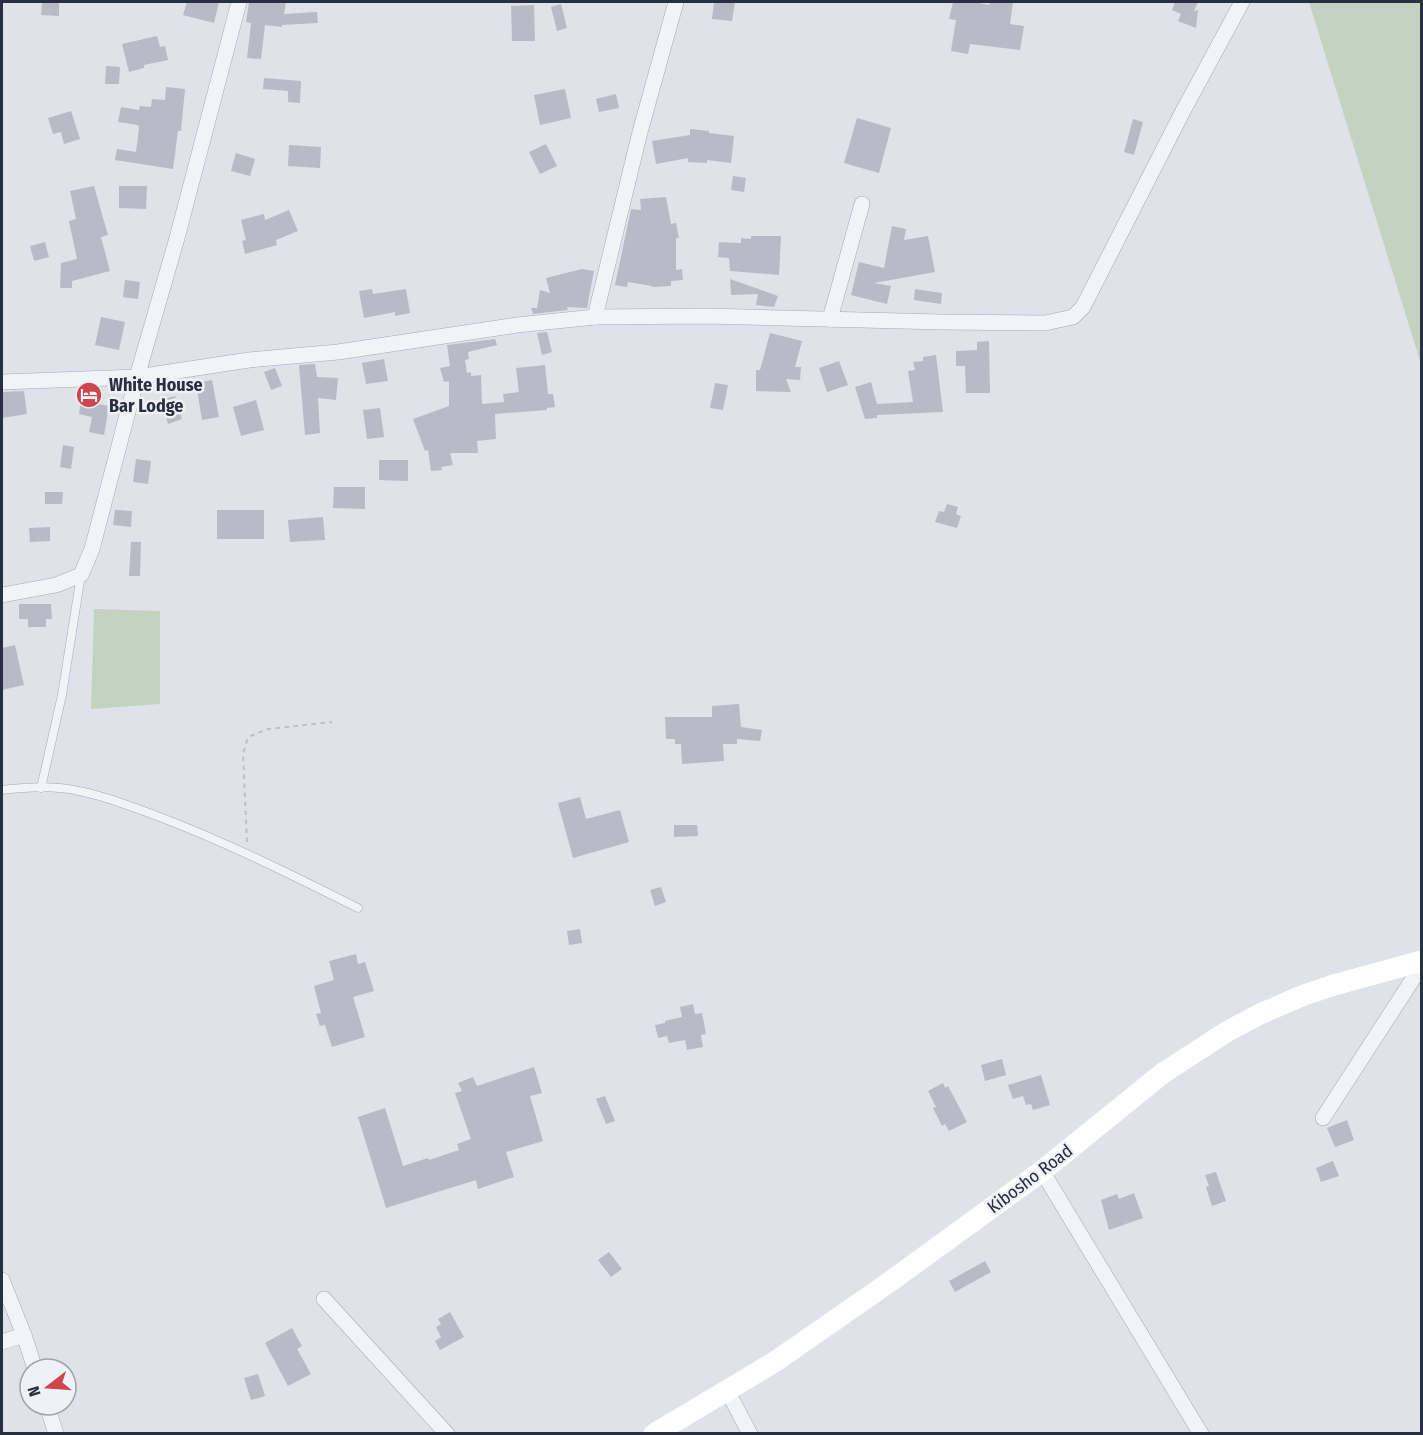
<svg xmlns="http://www.w3.org/2000/svg" width="1423" height="1435" font-family="'Fira Sans Condensed',sans-serif">
<style>
.green{fill:#c4d2c0}
.building{fill:#b6bbc5}
.lines{fill:none;stroke-linecap:round;stroke-linejoin:round}
.lane-casing{stroke:#a4a9b2;stroke-width:9}
.street-casing{stroke:#a4a9b2;stroke-width:16}
.path{stroke:#bdc0c7;stroke-width:2;stroke-dasharray:4.5 4.5;stroke-linecap:butt}
.lane{stroke:#f2f3f7;stroke-width:8}
.street{stroke:#f2f3f7;stroke-width:15}
.secondary{stroke:#fff;stroke-width:21}
.labels{text-anchor:middle;dominant-baseline:central;stroke-width:5;stroke-linejoin:round;paint-order:stroke}
.poi-label{font-size:18px;font-weight:bold;fill:#282f40;stroke:#eff1f6;text-anchor:start}
.street-label{font-size:18px;fill:#282f40;stroke:#eff1f6}
</style>
<rect width="100%" height="100%" fill="#dfe2e8"/>
<g class="green">
<polygon points="1309,2 1421,2 1421,364"/>
<polygon points="94,609 160,611 160,704 91,709"/>
</g>
<g class="building">
<polygon points="42,2 59,3 59,16 41,15"/>
<polygon points="187,2 219,2 214,23 183,15"/>
<polygon points="249,2 286,2 284,14 317,12 318,23 282,25 282,27 265,25 261,59 247,58 251,23 246,22"/>
<polygon points="714,2 735,2 732,21 712,19"/>
<polygon points="953,2 974,2 989,5 990,2 1013,2 1010,24 1024,26 1020,50 970,44 968,54 951,51 956,20 949,19"/>
<polygon points="1175,2 1198,2 1194,11 1198,10 1196,28 1178,21 1181,14 1172,10"/>
<polygon points="561,4 567,28 557,31 551,7"/>
<polygon points="534,5 535,41 512,41 511,6"/>
<polygon points="157,36 160,47 165,46 168,60 144,65 144,68 129,72 122,44"/>
<polygon points="106,66 120,67 119,84 105,84"/>
<polygon points="264,78 301,81 300,103 288,102 288,91 263,89"/>
<polygon points="166,87 185,89 181,131 178,131 173,169 115,160 117,149 136,152 139,128 138,125 118,122 121,107 139,110 140,106 151,107 152,99 165,100"/>
<polygon points="565,89 571,118 540,125 534,95"/>
<polygon points="616,94 619,108 599,112 596,99"/>
<polygon points="71,111 80,139 64,144 61,132 53,134 48,118"/>
<polygon points="857,118 891,128 879,173 844,163"/>
<polygon points="1133,119 1143,122 1134,155 1124,152"/>
<polygon points="690,129 709,131 709,133 734,136 731,163 707,160 707,163 688,162 688,158 656,164 652,141 690,135"/>
<polygon points="546,144 557,166 540,174 529,152"/>
<polygon points="289,145 321,147 320,168 288,166"/>
<polygon points="236,153 255,159 250,176 231,171"/>
<polygon points="733,176 746,178 744,192 731,190"/>
<polygon points="94,186 108,235 101,237 110,271 72,281 72,288 60,288 61,263 77,259 69,221 76,219 70,191"/>
<polygon points="119,186 147,186 146,209 119,208"/>
<polygon points="666,197 671,224 676,223 679,238 676,238 676,270 682,269 683,280 671,281 671,286 652,287 652,286 628,282 627,287 615,285 631,209 641,210 640,199"/>
<polygon points="289,210 298,231 276,240 277,245 245,254 242,241 246,240 241,220 264,214 265,220"/>
<polygon points="892,226 906,229 904,240 928,236 935,272 874,283 891,286 887,304 851,295 859,262 884,268"/>
<polygon points="751,236 781,236 779,275 730,271 729,258 718,257 719,242 741,243 741,238 751,239"/>
<polygon points="45,242 49,257 34,261 30,246"/>
<polygon points="582,269 594,271 587,308 567,307 568,310 533,314 531,308 537,308 540,290 550,293 546,278"/>
<polygon points="730,279 778,296 774,307 756,305 758,294 731,295"/>
<polygon points="125,280 140,282 138,299 123,297"/>
<polygon points="372,289 373,294 406,289 410,313 395,316 395,312 364,318 359,291"/>
<polygon points="915,289 942,293 941,304 914,300"/>
<polygon points="101,317 125,322 119,350 95,345"/>
<polygon points="547,332 552,352 542,355 537,333"/>
<polygon points="770,333 802,341 795,367 801,367 800,380 786,379 791,392 756,391 756,370 760,370"/>
<polygon points="495,339 497,345 468,352 469,359 465,360 467,373 471,372 471,376 481,375 482,404 504,402 503,394 519,392 516,368 545,365 548,394 553,394 555,407 547,408 547,410 495,414 496,439 477,441 478,453 450,453 453,465 441,467 442,470 431,471 428,450 425,451 413,419 449,406 449,381 444,382 440,368 450,366 447,345"/>
<polygon points="989,341 990,393 966,393 965,366 956,366 956,351 977,350 977,342"/>
<polygon points="936,355 943,412 877,415 877,418 865,419 855,387 871,382 877,404 913,402 908,371 915,370 913,362 923,361 923,357"/>
<polygon points="384,359 388,381 366,384 362,363"/>
<polygon points="839,361 848,385 827,392 819,368"/>
<polygon points="315,364 317,377 338,378 336,400 318,398 320,433 305,435 299,365"/>
<polygon points="275,368 282,386 271,390 264,372"/>
<polygon points="212,380 219,417 202,420 196,383"/>
<polygon points="715,383 728,385 723,410 710,408"/>
<polygon points="24,391 27,414 2,418 2,392"/>
<polygon points="175,396 182,419 168,424 161,400"/>
<polygon points="256,400 264,430 241,436 233,407"/>
<polygon points="81,401 109,406 104,435 89,432 92,417 79,414"/>
<polygon points="380,408 384,437 367,439 363,410"/>
<polygon points="63,445 74,447 71,469 60,467"/>
<polygon points="136,459 151,461 148,484 133,482"/>
<polygon points="379,460 408,460 408,481 379,480"/>
<polygon points="334,487 365,487 365,509 333,508"/>
<polygon points="45,492 63,492 62,504 45,504"/>
<polygon points="947,504 958,507 956,514 961,516 957,528 935,522 939,511 944,512"/>
<polygon points="115,510 132,511 131,527 113,525"/>
<rect x="217" y="510" width="47" height="29"/>
<polygon points="323,517 325,540 290,542 288,520"/>
<polygon points="50,527 50,541 30,542 29,528"/>
<polygon points="131,542 141,542 140,576 129,576"/>
<polygon points="19,604 51,604 52,619 46,619 46,627 28,627 28,619 19,619"/>
<polygon points="15,645 24,685 2,690 2,648"/>
<polygon points="739,704 741,727 762,730 760,741 737,739 737,744 723,744 724,761 682,764 681,744 675,744 675,739 666,739 665,717 712,717 712,706"/>
<polygon points="580,797 586,819 620,810 629,842 573,858 558,803"/>
<polygon points="674,825 697,825 698,836 674,837"/>
<polygon points="661,887 666,902 655,906 650,890"/>
<polygon points="580,929 582,943 569,945 567,931"/>
<polygon points="356,954 358,964 365,962 374,991 353,997 365,1037 332,1047 325,1025 320,1026 316,1014 321,1013 314,986 334,980 329,961"/>
<polygon points="693,1004 695,1014 702,1013 706,1034 701,1035 703,1047 687,1050 685,1040 669,1043 667,1036 658,1038 655,1025 665,1023 665,1021 682,1017 680,1007"/>
<polygon points="1002,1059 1006,1075 985,1081 981,1065"/>
<polygon points="534,1067 542,1093 530,1096 543,1141 506,1152 514,1177 478,1189 476,1180 386,1208 358,1117 385,1108 403,1166 428,1158 429,1160 459,1150 457,1144 471,1139 455,1093 462,1091 458,1083 473,1077 477,1086"/>
<polygon points="1041,1075 1050,1105 1033,1110 1031,1104 1026,1105 1023,1096 1013,1099 1008,1085"/>
<polygon points="943,1083 945,1088 948,1086 967,1122 949,1131 945,1124 942,1126 933,1108 936,1107 928,1091"/>
<polygon points="605,1096 615,1121 606,1124 596,1099"/>
<polygon points="1347,1120 1354,1140 1335,1147 1327,1128"/>
<polygon points="1333,1161 1339,1176 1321,1182 1316,1168"/>
<polygon points="1216,1172 1226,1201 1212,1206 1206,1187 1209,1186 1205,1175"/>
<polygon points="1134,1193 1143,1218 1109,1230 1101,1200 1117,1194 1119,1199"/>
<polygon points="609,1252 622,1269 611,1277 598,1260"/>
<polygon points="985,1261 991,1272 955,1292 949,1281"/>
<polygon points="450,1312 464,1337 440,1350 435,1341 441,1337 436,1327 441,1324 438,1319"/>
<polygon points="292,1328 302,1346 297,1349 311,1374 288,1386 265,1343"/>
<polygon points="258,1374 265,1396 251,1400 244,1378"/>
</g>
<g class="lines">
<g class="lane-casing">
<g id="lane">
<polyline points="41,788 62,695 81,575"/>
<path d="M2,790C27,787 54,785 79,791C106,796 132,807 157,816C226,842 292,875 358,908"/>
</g>
</g>
<g class="street-casing">
<g id="street">
<polyline points="595,317 640,132 676,2"/>
<polyline points="830,319 862,204"/>
<polyline points="2,382 137,377 249,360 338,352 517,325 595,317 707,316 941,322 1045,323 1073,317 1083,307 1183,111 1242,2"/>
<polyline points="2,595 56,585 81,575 92,549 137,377 177,238 239,2"/>
<polyline points="1323,1118 1422,965"/>
<polyline points="1042,1171 1201,1434"/>
<polyline points="2,1280 24,1335 35,1369"/>
<polyline points="324,1299 447,1434"/>
<polyline points="2,1342 24,1335"/>
<polyline points="727,1390 750,1434"/>
<polyline points="47,1405 56,1434"/>
</g>
</g>
<polyline class="path" points="247,842 243,754 248,737 268,729 332,722"/>
<use href="#lane" class="lane"/>
<use href="#street" class="street"/>
<polyline class="secondary" points="654,1434 776,1361 891,1281 1042,1171 1163,1073 1228,1031 1260,1014 1304,995 1334,985 1422,961"/>
</g>
<defs>
<g id="hotel-disc" transform="scale(1.35)"><circle r="9.5" fill="#ce444f" stroke="#eff1f6"/><path d="M-6-4.5h1.5V1H6V5H4.5V3h-9V5H-6ZM-4 0a1.8 1.8 0 1 1 3.6 0ZM.5 0V-2.5h3Q6-2.5 6 0Z" fill="#fff"/></g>
</defs>
<g fill-rule="evenodd">
<use href="#hotel-disc" x="89" y="395"/>
</g>
<g class="labels">
<g class="poi-label">
<text x="109" y="385">White House<tspan x="109" dy="21">Bar Lodge</tspan></text>
</g>
<g class="street-label">
<text transform="translate(1030 1179) rotate(-37)">Kibosho Road</text>
</g>
</g>
<rect width="1423" height="1435" fill="none" stroke="#282f40" stroke-width="6"/>
<g transform="translate(48 1387) rotate(253)"><circle r="28" fill="#eff1f6" stroke="#9fa3ad" stroke-width="1.5"/>
<path d="M0-4.5L10 22L0 15L-10 22Z" fill="#ce444f"/>
<text y="-9" font-size="16" font-weight="bold" text-anchor="middle" fill="#282f40">N</text>
</g>
</svg>
